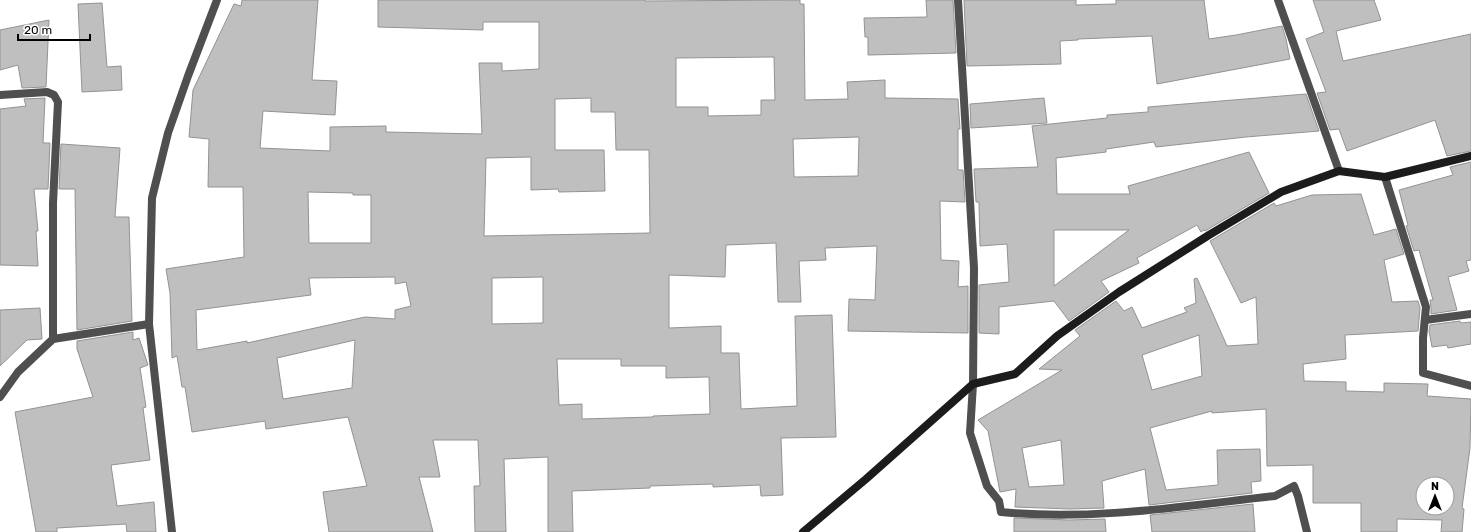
<svg xmlns="http://www.w3.org/2000/svg" width="1471" height="532" font-family="Rubik,sans-serif">
<style>
.building{fill:#bfbfbf;stroke:#939393;fill-rule:evenodd}
.lines{fill:none;stroke-linecap:round;stroke-linejoin:round}
.street{stroke:#4f4f4f;stroke-width:8}
.secondary{stroke:#1c1c1c;stroke-width:8}
</style>
<rect width="100%" height="100%" fill="#fff"/>
<g class="building">
<path d="M242,0H318L312,80L337,81L335,115L263,111L260,148L330,151V127L386,126V132L482,134L479,63H502V71L539,69V22H483V30L378,27V0H645V1L800,0V4H804L805,100L848,99L847,82L885,80V98L958,99L960,129H958V170H963L965,202L940,201L941,260L959,261L958,287L968,286V333L848,331L849,299L875,300L877,246L825,248L826,260L799,261L801,302H778L776,243L726,245L725,277L669,275V328L721,326V353H739L741,409L797,406L795,316L832,315L836,437L781,438L783,495L761,496L760,485L713,487V484L650,486V488L572,491L573,532H548V457L504,459L506,532H475L474,486H480L478,440H433L440,477H419L433,532H329L323,492L367,486L348,417L266,429L265,421L192,432L185,387H182L177,356L172,358L170,293L166,269L244,257L243,187H208L209,139L189,137L193,90L234,4L241,6ZM774,57L775,100H761V115L708,116V107H676V58ZM591,98V112H615L616,150H649L650,233L484,236L486,158L531,157V190L558,189L559,192L605,191L604,150H555V99ZM859,137L858,176L794,177L793,139ZM308,192L353,193V195H371V243H309ZM395,277V284L406,282L411,306L395,310V319L365,317L247,343V341L197,350L196,310L311,295L309,278ZM543,277V323L492,324V278ZM355,340L352,388L283,399L277,358ZM557,359H621V366H666V378L709,377L710,414L653,416V417L582,419V404L559,405Z"/>
<polygon points="926,0 953,0 956,53 868,55 868,37 865,37 864,18 927,17"/>
<polygon points="964,0 1076,0 1076,5 1116,4 1116,0 1204,0 1209,39 1236,35 1282,26 1286,39 1290,59 1157,84 1152,36 1078,39 1078,40 1060,41 1061,64 967,66"/>
<polygon points="1313,0 1374,0 1381,20 1336,31 1343,61 1471,34 1471,151 1447,156 1435,120 1347,151 1339,129 1330,130 1317,93 1326,92 1306,39 1324,32"/>
<polygon points="102,3 107,67 121,66 122,90 82,92 78,4"/>
<polygon points="49,20 46,87 22,88 18,65 0,70 0,30"/>
<path d="M1306,94L1319,131L1246,137L1156,147L1154,142L1106,149V152L1056,158L1057,194H1130L1128,186L1249,152L1269,193L1205,231L1204,230L1201,232L1197,225L1137,258L1139,263L1101,281L1109,292L1069,321L1054,301L999,307V334L979,333V285L1009,282L1007,244L980,246L979,202H976L974,169L1038,167L1032,126L1107,118V115L1148,112V107ZM1054,230H1129L1054,286Z"/>
<polygon points="45,98 43,143 50,143 48,189 34,189 38,231 36,231 38,266 0,265 0,109 26,106 24,99"/>
<polygon points="1044,98 1047,123 971,128 970,104"/>
<polygon points="61,144 120,148 115,217 129,217 132,321 77,330 75,189 59,189"/>
<polygon points="1471,162 1471,260 1466,261 1469,271 1448,277 1457,310 1431,314 1431,307 1430,300 1433,300 1419,250 1414,251 1406,226 1408,225 1399,190 1453,175 1450,167"/>
<path d="M1361,194L1374,235L1396,229L1404,254L1384,260L1392,302L1418,301L1420,308L1418,331L1345,335L1346,359L1303,364L1304,381L1346,382V391L1384,392V383L1428,384L1427,396L1471,399L1470,448L1462,508L1464,509L1462,532H1441L1442,520L1397,519V532H1361V503H1313V465L1267,466L1266,409L1212,413V411L1150,428L1166,490L1218,485L1217,450L1260,449L1261,481L1251,482L1252,493L1149,505L1145,469L1102,481L1104,508L1069,509L1015,507L1016,489L1000,492L988,431L978,420L1062,370L1039,369L1080,336L1075,330L1116,301L1124,311L1132,307L1142,328L1187,312L1184,308L1196,303L1194,279L1197,278L1227,346L1258,344L1256,297L1241,303L1210,241L1274,203L1276,206L1312,195ZM1199,335L1202,376L1152,390L1142,355ZM1061,440L1064,485L1029,487L1022,448ZM1423,484H1447V508H1423Z"/>
<polygon points="40,308 42,339 27,340 0,366 0,310"/>
<polygon points="1460,321 1461,323 1471,322 1471,344 1448,348 1447,345 1432,347 1429,331 1430,325"/>
<polygon points="133,332 133,340 139,338 148,365 140,368 146,407 143,408 150,460 111,465 117,506 154,502 156,532 127,532 126,524 57,528 57,532 36,532 15,412 93,397 77,349 77,341"/>
<polygon points="1253,504 1255,532 1152,532 1150,515"/>
<polygon points="1014,518 1069,520 1105,519 1106,532 1014,532"/>
</g>
<g class="lines">
<g class="street">
<path d="M958,0L974,268L973,384L970,433L987,486L999,501L1001,512C1092,521 1184,506 1275,496L1294,486L1298,496L1307,532"/>
<polyline points="1278,0 1339,171"/>
<polyline points="0,95 47,92 54,95 58,102 53,203 53,339"/>
<polyline points="1385,177 1426,307 1423,338 1423,373 1471,386"/>
<polyline points="1425,320 1471,314"/>
<polyline points="0,397 18,372 53,339 149,324"/>
<polyline points="172,532 149,324 152,198 168,133 188,76 217,0"/>
</g>
<polyline class="secondary" points="803,532 866,479 973,384 1015,374 1057,336 1119,292 1209,235 1281,192 1339,171 1385,177 1471,156"/>
</g>
<g transform="translate(1435 496)"><circle r="19" fill="#ffffff" stroke="#999999"/>
<path d="M0-3L7 15L0 10L-7 15Z" fill="#000000"/>
<text y="-6" font-size="11" font-weight="bold" text-anchor="middle" fill="#000000">N</text>
</g>
<path d="M18 34v6h72v-6" fill="none" stroke="#000000" stroke-width="2"/>
<text x="24" y="34" font-size="12" fill="#000000" stroke="#ffffff" stroke-width="3" paint-order="stroke">20 m</text>
</svg>
